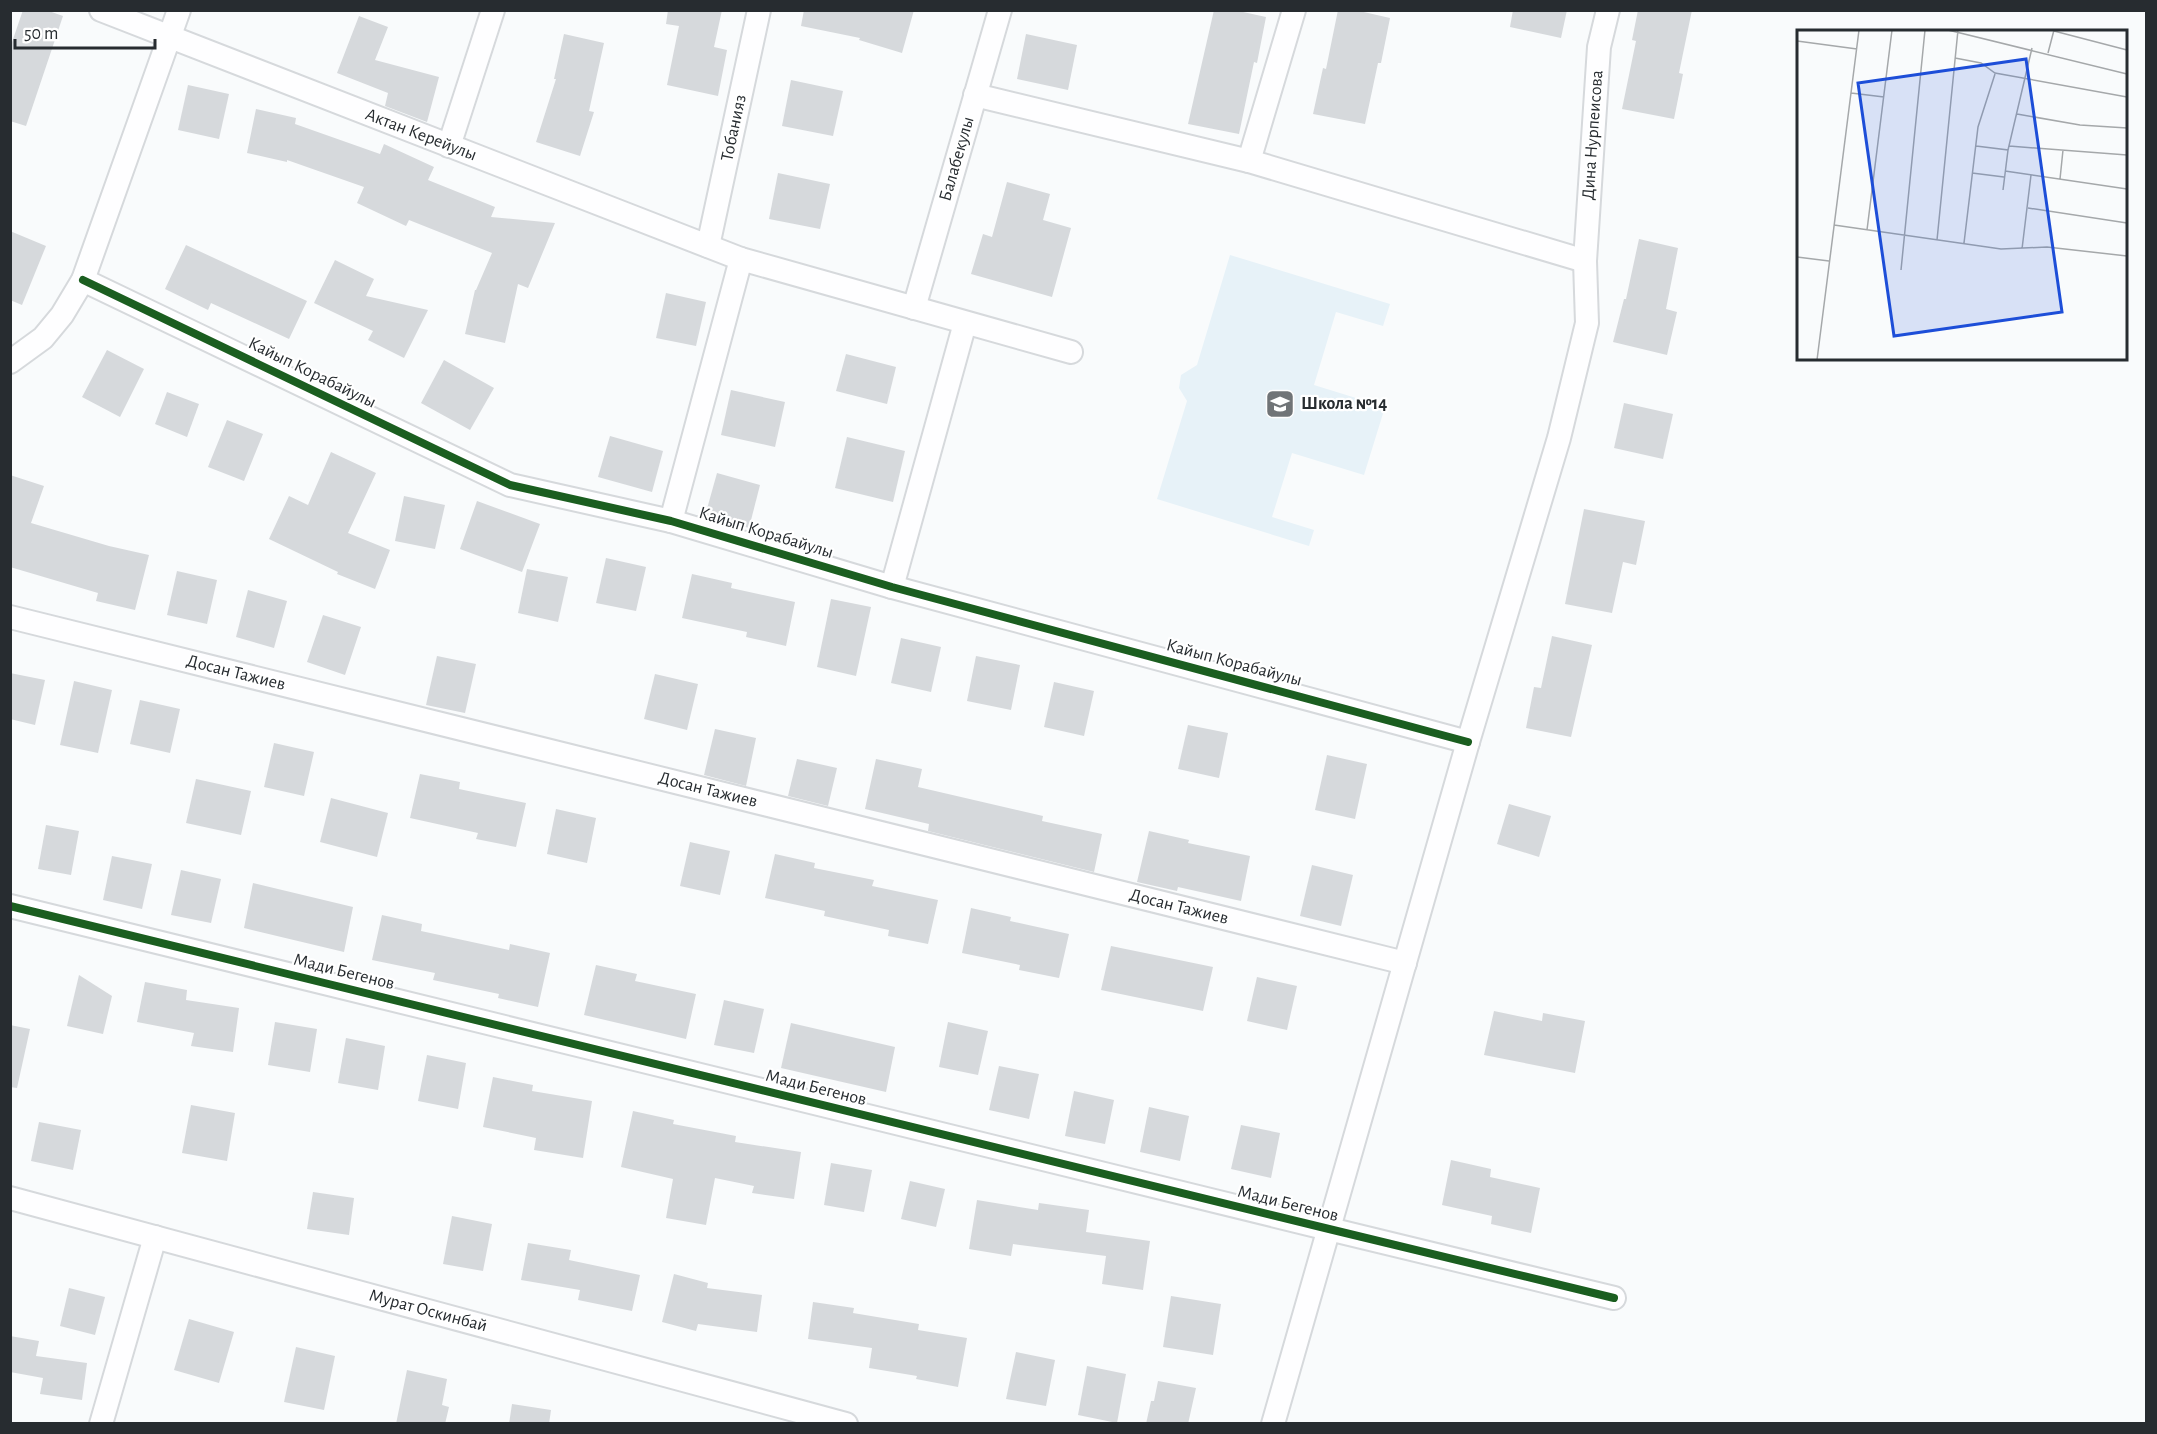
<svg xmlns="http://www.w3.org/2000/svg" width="2157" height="1434" font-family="'Alegreya Sans',sans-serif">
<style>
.built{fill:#e7f2f8}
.building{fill:#d6d9dc}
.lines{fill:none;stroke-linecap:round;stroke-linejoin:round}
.minor-casing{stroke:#d6d9dc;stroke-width:26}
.minor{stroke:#fefeff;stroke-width:22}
.cycleway-casing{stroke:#fff;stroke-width:11}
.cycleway{stroke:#1b5e20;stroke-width:8}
.labels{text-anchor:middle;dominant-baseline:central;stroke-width:4.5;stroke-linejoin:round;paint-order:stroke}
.street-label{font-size:18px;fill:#272c30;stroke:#fff}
.poi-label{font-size:18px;font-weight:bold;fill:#272c30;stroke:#fff;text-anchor:start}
.inset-road{fill:none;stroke:#a5a8aa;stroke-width:1.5}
.view{fill:#1d4ed8;fill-opacity:0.15;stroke:#1d4ed8;stroke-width:3}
.inset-edge{fill:none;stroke:#272c30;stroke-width:3}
</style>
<rect width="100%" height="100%" fill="#f9fbfc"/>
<polygon class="built" points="1230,255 1390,304 1383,326 1336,312 1314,385 1385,407 1364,475 1292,453 1272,517 1314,530 1309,546 1157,499 1187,401 1179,388 1181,375 1197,365"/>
<g class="building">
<polygon points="23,10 46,10 63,16 26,126 10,121 10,48"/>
<polygon points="668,10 722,10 714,47 727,50 718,96 667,85 679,26 666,24"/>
<polygon points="804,10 914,10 902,53 859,40 860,38 801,26"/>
<polygon points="1214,10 1234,10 1266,17 1257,63 1254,62 1239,134 1188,124"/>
<polygon points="1338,10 1355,10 1390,18 1381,63 1378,63 1365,124 1313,114 1323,68 1326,69"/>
<polygon points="1513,10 1567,10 1561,38 1510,27"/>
<polygon points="1638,10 1692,10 1679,73 1683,74 1674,119 1622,109 1636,41 1632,40"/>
<polygon points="359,16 388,27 375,60 439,77 427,122 385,106 388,93 337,73"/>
<polygon points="564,34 604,43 589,111 594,112 580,156 536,142 556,79 554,79"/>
<polygon points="1026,34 1077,45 1068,90 1017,79"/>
<polygon points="791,80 843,91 833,136 782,126"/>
<polygon points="188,85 229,94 219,139 178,130"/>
<polygon points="256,109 296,118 295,124 380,154 384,144 434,167 428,180 495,207 491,217 555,223 528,288 518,284 505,343 465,334 475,290 476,290 492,253 409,220 406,226 357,203 364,187 287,160 287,162 247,153"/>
<polygon points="778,173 830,184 820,229 769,219"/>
<polygon points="1007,182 1050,194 1043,220 1071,228 1052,297 971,274 983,234 992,237"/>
<polygon points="10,231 46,246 22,305 10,300"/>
<polygon points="1639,239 1678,248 1666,309 1677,312 1667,355 1613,342 1624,299 1626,299"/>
<polygon points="186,245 307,301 289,339 211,303 208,310 165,289"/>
<polygon points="335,260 374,279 366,296 428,310 404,358 368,340 373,331 314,303"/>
<polygon points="666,293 706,302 696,346 656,338"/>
<polygon points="107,350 144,369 120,417 82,397"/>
<polygon points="846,354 896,367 887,404 836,391"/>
<polygon points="444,360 494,388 470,430 421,403"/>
<polygon points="731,390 785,402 775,447 721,435"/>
<polygon points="167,392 199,404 187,437 155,424"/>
<polygon points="1624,403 1673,414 1663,459 1614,448"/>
<polygon points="227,420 263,434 244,481 208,467"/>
<polygon points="610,436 663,451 652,492 598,477"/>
<polygon points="847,437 905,451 893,502 835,488"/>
<polygon points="331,452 376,473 348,533 390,550 375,589 337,574 338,572 269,539 289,496 308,505"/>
<polygon points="717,473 760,485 749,528 705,516"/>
<polygon points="10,475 44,486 31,523 109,546 149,555 135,610 96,601 98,593 10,567"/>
<polygon points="404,496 445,505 435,549 395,541"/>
<polygon points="477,501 540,524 522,572 460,549"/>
<polygon points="1584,509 1645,521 1636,565 1623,562 1612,613 1565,604"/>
<polygon points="606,558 646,567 636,611 596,603"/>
<polygon points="527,569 568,577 558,622 518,613"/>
<polygon points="177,571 217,580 207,624 167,615"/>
<polygon points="692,574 732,583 731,588 795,602 786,646 746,637 747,632 682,618"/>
<polygon points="248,590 287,601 274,648 236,637"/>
<polygon points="831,599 871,607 856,676 817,667"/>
<polygon points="323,615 361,627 345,675 307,662"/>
<polygon points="1552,636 1592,645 1571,737 1526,728 1534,687 1541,688"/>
<polygon points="901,638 941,647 931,692 891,683"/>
<polygon points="437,656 476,664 465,713 426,705"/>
<polygon points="976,656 1020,665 1011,710 967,701"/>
<polygon points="10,673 45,680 35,725 10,719"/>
<polygon points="655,674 698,684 687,730 644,719"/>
<polygon points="74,681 112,690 98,753 60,745"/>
<polygon points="1054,682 1094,691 1084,736 1044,727"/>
<polygon points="140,700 180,709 170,753 130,744"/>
<polygon points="1188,725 1228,733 1219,778 1178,769"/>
<polygon points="715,729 756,738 746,786 704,775"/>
<polygon points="274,743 314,752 304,796 264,787"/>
<polygon points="1327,755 1367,764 1355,819 1315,810"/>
<polygon points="797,759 837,768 828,806 788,796"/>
<polygon points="876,759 922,769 918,787 1043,816 1042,821 1102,834 1094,872 928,831 929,824 865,809"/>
<polygon points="420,774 460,782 459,789 526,803 516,847 476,839 478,833 410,818"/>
<polygon points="196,779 251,791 241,835 186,823"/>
<polygon points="331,798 388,813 377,857 320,842"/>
<polygon points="1509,804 1551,816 1539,857 1497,844"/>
<polygon points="556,809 596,818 587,863 547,854"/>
<polygon points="46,825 79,831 71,875 38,869"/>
<polygon points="1149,831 1189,840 1188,843 1250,856 1241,901 1178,887 1177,891 1137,882"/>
<polygon points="690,842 730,851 720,895 680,886"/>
<polygon points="775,854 815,863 814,868 874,880 872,886 938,900 928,944 888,936 889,930 824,916 825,911 765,898"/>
<polygon points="112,856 152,864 142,909 103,900"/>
<polygon points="1312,865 1353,875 1341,926 1300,916"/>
<polygon points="181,870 221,879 211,923 171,915"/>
<polygon points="253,883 353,907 344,952 244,928"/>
<polygon points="971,908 1011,917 1010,921 1069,934 1059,978 1019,970 1020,965 962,953"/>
<polygon points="382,915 422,924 421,931 509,950 510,944 550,953 538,1007 498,998 499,994 433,980 435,973 372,960"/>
<polygon points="1111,946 1213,967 1203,1011 1101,990"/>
<polygon points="596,965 637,974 635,981 696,994 686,1039 584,1015"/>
<polygon points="79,975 112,996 103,1034 67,1026"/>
<polygon points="1257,977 1297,986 1287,1030 1247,1021"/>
<polygon points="145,982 187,990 186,1000 239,1008 233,1052 191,1046 194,1033 137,1022"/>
<polygon points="724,1000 764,1009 754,1053 714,1045"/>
<polygon points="1494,1011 1542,1021 1543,1013 1585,1021 1575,1073 1484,1055"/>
<polygon points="275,1022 317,1029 310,1072 268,1065"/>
<polygon points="948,1022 988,1031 978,1075 939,1067"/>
<polygon points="791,1023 895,1047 886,1092 781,1068"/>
<polygon points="10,1025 30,1029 17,1088 10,1087"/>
<polygon points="346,1038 385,1046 378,1090 338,1083"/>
<polygon points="427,1055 466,1063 458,1109 418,1101"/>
<polygon points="999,1066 1039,1074 1029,1119 989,1110"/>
<polygon points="493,1077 533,1085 532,1091 592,1101 583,1158 534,1150 536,1138 483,1127"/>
<polygon points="1074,1091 1114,1100 1105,1144 1065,1136"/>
<polygon points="191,1105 235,1113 227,1161 182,1153"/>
<polygon points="1149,1107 1189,1116 1180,1161 1140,1152"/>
<polygon points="633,1111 674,1120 673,1124 736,1136 735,1142 801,1152 794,1199 752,1193 754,1186 715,1178 706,1225 666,1218 673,1179 621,1167"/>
<polygon points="39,1122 81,1130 73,1170 31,1161"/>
<polygon points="1241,1125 1280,1133 1271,1178 1231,1169"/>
<polygon points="1451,1160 1491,1169 1490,1177 1540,1188 1531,1233 1491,1224 1492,1216 1442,1205"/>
<polygon points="831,1163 872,1170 864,1212 824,1205"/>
<polygon points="910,1181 945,1189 936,1227 901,1219"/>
<polygon points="313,1192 354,1198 349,1235 307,1229"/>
<polygon points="977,1200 1038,1210 1039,1203 1089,1210 1086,1232 1150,1241 1143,1290 1102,1284 1106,1256 1013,1244 1011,1256 969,1249"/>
<polygon points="452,1216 492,1224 483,1271 443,1264"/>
<polygon points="528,1243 571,1250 569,1260 640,1275 632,1311 578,1300 580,1290 521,1280"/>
<polygon points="674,1274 708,1283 707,1288 762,1295 757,1332 698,1324 696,1331 662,1322"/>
<polygon points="69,1288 105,1297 95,1335 60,1326"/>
<polygon points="1171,1296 1221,1304 1213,1355 1163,1347"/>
<polygon points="813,1302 854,1308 853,1313 919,1324 918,1330 967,1338 958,1387 916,1379 917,1376 869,1368 872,1348 808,1339"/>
<polygon points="189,1319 234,1332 219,1383 174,1370"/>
<polygon points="10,1336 39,1341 36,1356 87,1363 82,1400 40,1394 43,1378 10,1372"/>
<polygon points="296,1347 335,1356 324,1410 284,1402"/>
<polygon points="1016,1352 1055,1360 1046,1406 1006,1399"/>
<polygon points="1087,1366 1126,1374 1117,1423 1078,1415"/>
<polygon points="407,1370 447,1379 442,1405 449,1407 445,1424 396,1424"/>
<polygon points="1158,1381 1196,1388 1188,1424 1146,1424 1151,1401 1154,1401"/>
<polygon points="512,1404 551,1410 549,1424 509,1424"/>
</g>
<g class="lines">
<g class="minor-casing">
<g id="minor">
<polyline points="101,10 741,259"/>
<polyline points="975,95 1249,161 1585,261"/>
<polyline points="449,146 493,10"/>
<polyline points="1249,161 1294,10"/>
<polyline points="708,246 759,10"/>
<polyline points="83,280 510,485 671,521 892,587 1468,742"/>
<polyline points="914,308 1000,10"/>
<polyline points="10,362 43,338 62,315 83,280 179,10"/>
<polyline points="671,521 741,259 1071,352"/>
<polyline points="892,587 965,323"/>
<polyline points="10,617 1405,963"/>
<polyline points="10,906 1329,1229 1614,1298"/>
<polyline points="10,1198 846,1424"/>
<polyline points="101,1424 155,1237"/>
<polyline points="1273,1424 1468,742 1559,438 1587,323 1585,261 1599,47 1608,10"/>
</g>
</g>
<use href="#minor" class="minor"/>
<g class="cycleway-casing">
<g id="cycleway">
<polyline points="83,280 510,485 671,521 892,587 1468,742"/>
<polyline points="10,906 1329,1229 1614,1298"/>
</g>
</g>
<use href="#cycleway" class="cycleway"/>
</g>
<defs>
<g id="school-square" transform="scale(1.5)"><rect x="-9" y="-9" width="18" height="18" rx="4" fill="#707477" stroke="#fff"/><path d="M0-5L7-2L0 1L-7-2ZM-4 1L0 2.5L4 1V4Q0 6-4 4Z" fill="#fff"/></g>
</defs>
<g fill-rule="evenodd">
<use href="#school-square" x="1280" y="404"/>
</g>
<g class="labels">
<g class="street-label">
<text transform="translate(734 128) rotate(-78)">Тобанияз</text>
<text transform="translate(421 135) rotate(21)">Актан Керейулы</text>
<text transform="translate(1593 135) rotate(-86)">Дина Нурпеисова</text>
<text transform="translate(957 159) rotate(-74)">Балабекулы</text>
<text transform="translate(312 373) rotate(26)">Кайып Корабайулы</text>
<text transform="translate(766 533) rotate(17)">Кайып Корабайулы</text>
<text transform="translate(1234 663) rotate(15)">Кайып Корабайулы</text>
<text transform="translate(236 673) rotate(14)">Досан Тажиев</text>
<text transform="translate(708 790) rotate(14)">Досан Тажиев</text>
<text transform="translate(1179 907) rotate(14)">Досан Тажиев</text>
<text transform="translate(344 972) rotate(14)">Мади Бегенов</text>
<text transform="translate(816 1088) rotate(14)">Мади Бегенов</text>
<text transform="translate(1288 1204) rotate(14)">Мади Бегенов</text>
<text transform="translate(428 1311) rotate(15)">Мурат Оскинбай</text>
</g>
<g class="poi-label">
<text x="1301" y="404">Школа №14</text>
</g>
</g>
<g transform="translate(1797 30)">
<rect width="330" height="330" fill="#f9fbfc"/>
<path class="inset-road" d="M151,0L330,44M257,1L330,20M0,11L60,19M251,23L257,0M158,28L184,33L198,43L330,67M54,63L87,67M220,84L283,95L330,98M179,116L211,120L206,160M212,116L330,125M211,120L235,18M208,141L330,159M175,143L207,147M263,149L266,120M231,178L330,193M37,195L204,219L250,217L330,226M70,200L95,0M140,210L161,0M167,213L181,97L198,44M225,219L234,145M0,227L32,231M104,240L128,0M20,330L62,0"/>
<path class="view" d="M229,29L265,282L97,306L61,53Z"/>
<rect width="330" height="330" class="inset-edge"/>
</g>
<rect width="2157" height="1434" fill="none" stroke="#272c30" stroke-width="24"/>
<path d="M15 39v9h140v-9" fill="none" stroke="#272c30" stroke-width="3"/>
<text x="24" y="39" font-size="18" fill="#272c30" stroke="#ffffff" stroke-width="4.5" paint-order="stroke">50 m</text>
</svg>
